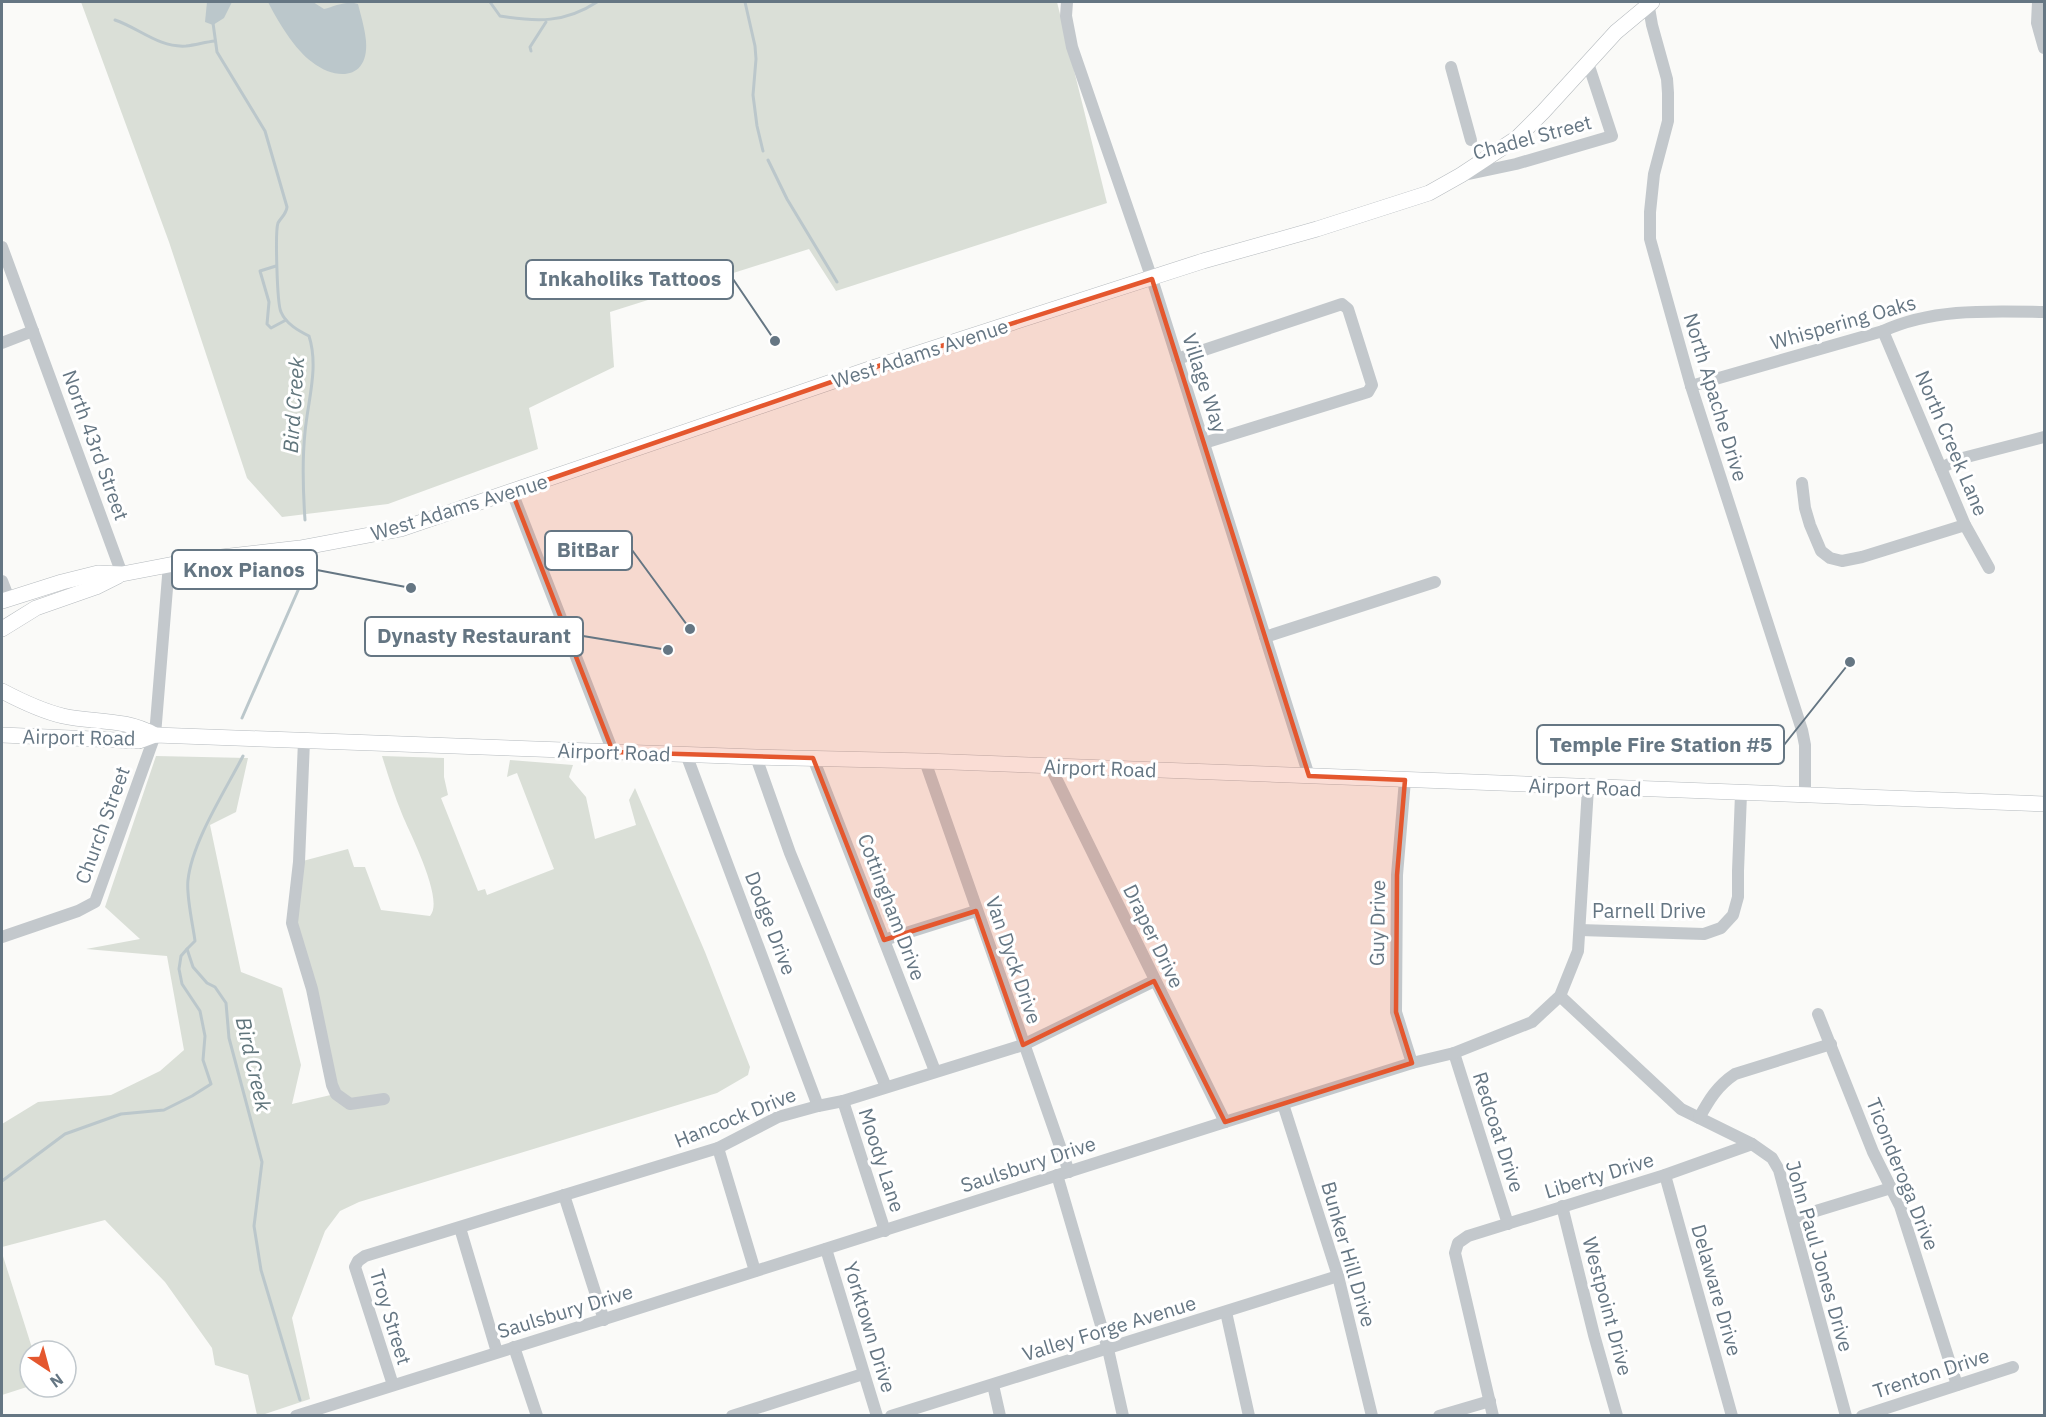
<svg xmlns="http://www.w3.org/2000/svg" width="2046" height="1417" font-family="'IBM Plex Sans',sans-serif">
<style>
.green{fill:#dadfd7}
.water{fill:#bbc7cb}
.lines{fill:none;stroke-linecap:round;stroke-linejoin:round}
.stream{stroke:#bbc7cb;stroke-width:3}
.major-casing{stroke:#b5babe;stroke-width:16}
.minor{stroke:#c3c8cc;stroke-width:12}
.major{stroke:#fff;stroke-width:15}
.marked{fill:#e4572e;fill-opacity:0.2;stroke:#e4572e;stroke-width:4.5;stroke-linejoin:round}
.labels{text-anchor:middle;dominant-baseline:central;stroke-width:6;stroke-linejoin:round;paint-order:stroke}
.street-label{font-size:20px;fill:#657683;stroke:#fff}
.water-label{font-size:21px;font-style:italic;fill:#60757c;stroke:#fff}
.leader{fill:none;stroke:#657683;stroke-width:2}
.callout-dot{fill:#657683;stroke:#fff;stroke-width:2}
.callout{fill:#fff;stroke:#657683;stroke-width:2}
.callout-label{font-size:21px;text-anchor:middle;font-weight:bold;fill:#657683}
</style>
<rect width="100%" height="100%" fill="#fafaf8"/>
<g class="green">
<polygon points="81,2 1057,2 1107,203 836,291 809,249 610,312 614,367 529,408 538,449 388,504 282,517 247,478 169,242"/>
<path d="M156,756L248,758L236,812L210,825L241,972L282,988L301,1065L292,1104L335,1094L292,923L299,862L348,849L354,867H365L381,910L430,916C445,900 409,832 402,814C394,795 388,775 382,756L444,758V777L448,795L441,798L478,891L485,889L487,895L554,869L517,773L507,777L510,760L573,765L569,777L586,797L595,839L636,825L629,800L635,788L705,952L750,1067L748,1075L717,1093L359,1202L340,1211L325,1231L292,1318L310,1399L262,1415H257L248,1375L215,1365L212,1348L165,1282L105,1220L2,1247V1124L38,1102L111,1095L160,1071L184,1050L167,956L86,949L140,939L105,907Z"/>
<polygon points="2,1253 33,1351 30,1351 30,1386 2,1395"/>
</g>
<g class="water">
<polygon points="207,2 232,2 224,18 213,25 205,22"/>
<path d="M268,2H313L324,9C335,6 347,0 358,4C361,16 365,29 366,41C369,80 336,81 312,62C295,50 277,20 268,2Z"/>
</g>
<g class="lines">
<g class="stream">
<path d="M490,2L500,16C537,22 565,23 597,2"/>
<polyline points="745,2 755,46 756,59 753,95 757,126 763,151"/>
<path d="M115,20C139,28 159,48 186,46C196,45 205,42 215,41"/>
<path d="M213,23L217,52L265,131L287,207C286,215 281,217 278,223C275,231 277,304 281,312C286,324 299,331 309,336C319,367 308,400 305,432C302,461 303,491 305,520"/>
<polyline points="531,51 530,47 546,22"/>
<polyline points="768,160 787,199 837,282"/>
<polyline points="276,266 260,271 269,302 267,324 271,328 286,320"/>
<polyline points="242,718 310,563"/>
<path d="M243,756C225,791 192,842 188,880C186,896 193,925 195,941L187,949L193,967L207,983L215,987L226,1003L229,1038L262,1162L254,1226L261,1270L300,1400"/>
<polyline points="2,1181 65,1134 121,1114 164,1110 192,1096 211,1084 203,1060 205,1036 200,1011 182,984 179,969 181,956 187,949"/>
</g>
<g class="major-casing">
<g id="major">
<polyline points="2,601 62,582 98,573 122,574 195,560 300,548 401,529 869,369 1203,261 1317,229 1429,193 1461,175 1517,138 1543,112 1616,32 1652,2"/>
<polyline points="2,629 36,608 96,587 118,576"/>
<path d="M2,691C21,701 42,711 63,716C96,723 124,718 155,735"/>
<polyline points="2,735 139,741 155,735 756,757 925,761 2044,804"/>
</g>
</g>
<g class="minor">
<polyline points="1067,2 1066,16 1072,47 1152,279 1309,776"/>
<polyline points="1648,2 1652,25 1667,79 1668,93 1668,121 1654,174 1650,212 1650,239 1691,386 1802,730 1805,745 1805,796"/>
<polyline points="2038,2 2037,23 2044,48"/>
<polyline points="1451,67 1471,140"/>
<polyline points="1464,175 1516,164 1612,136 1588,63"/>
<polyline points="2,247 122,574"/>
<polyline points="1883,331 1965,525 1989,568"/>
<polyline points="2,343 33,331"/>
<polyline points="1177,359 1342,304 1348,309 1372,385 1368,392 1204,443"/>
<path d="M1691,386L1883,331C1933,308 1990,311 2044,312"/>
<polyline points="1941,468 1959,459 2044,437"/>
<polyline points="1802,483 1805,508 1810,525 1821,551 1830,558 1842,561 1862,557 1965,525"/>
<polyline points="512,492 613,752"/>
<polyline points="2,581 9,599"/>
<polyline points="1265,637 1435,582"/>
<polyline points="304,741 299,862 292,923 312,989 332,1085 336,1094 350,1104 384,1099"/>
<polyline points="686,754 818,1106"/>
<polyline points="756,757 790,853 886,1087"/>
<polyline points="813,758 935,1071"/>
<polyline points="925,761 1069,1172"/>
<polyline points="1050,766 1225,1122"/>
<polyline points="1405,780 1397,875 1396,1012 1412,1063"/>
<polyline points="1580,930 1704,934 1721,928 1733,915 1738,897 1738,871 1741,794"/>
<polyline points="2,937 78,911 95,902 155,735 169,564"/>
<polyline points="884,940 976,911"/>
<polyline points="1560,996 1681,1109 1752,1144 1772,1158 1779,1170 1846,1416"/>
<polyline points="1818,1014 1873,1152 1900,1206 1957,1385"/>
<polyline points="1454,1053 1508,1224"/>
<polyline points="843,1101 885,1231"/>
<polyline points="1283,1104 1338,1276 1372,1416"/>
<path d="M1699,1118C1709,1100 1717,1086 1735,1074L1831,1044"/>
<polyline points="718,1148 755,1271"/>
<polyline points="1057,1175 1108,1349 1123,1416"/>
<polyline points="1665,1175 1732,1416"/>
<polyline points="564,1195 604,1320"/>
<polyline points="1562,1206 1594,1335 1617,1416"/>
<polyline points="1793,1218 1891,1188"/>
<polyline points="460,1228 497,1352"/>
<polyline points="826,1249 877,1416"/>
<polyline points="1226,1312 1249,1416"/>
<polyline points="514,1347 537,1416"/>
<polyline points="393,1385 355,1267 358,1261 365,1256 718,1148 778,1117 818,1106 843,1101 1023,1045 1154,981"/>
<polyline points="993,1385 1000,1416"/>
<polyline points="296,1416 614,1316 1225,1122 1412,1063 1454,1053 1532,1022 1560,996 1578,951 1588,788"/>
<polyline points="732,1416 863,1374"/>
<polyline points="891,1416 1338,1276"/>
<polyline points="1439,1416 1490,1401"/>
<polyline points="1493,1416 1455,1253 1458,1243 1468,1236 1665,1175 1752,1144"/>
<polyline points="1862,1416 2013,1367"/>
</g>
<use href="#major" class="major"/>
</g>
<path class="marked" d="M1152,279L1309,776L1405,780L1397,875L1396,1012L1412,1063L1225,1122L1154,981L1023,1045L976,911L884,940L813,758L613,752L512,492L869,369Z"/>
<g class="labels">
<g class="street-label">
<text transform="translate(1532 137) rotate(-15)">Chadel Street</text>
<text transform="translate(1843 322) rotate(-16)">Whispering Oaks</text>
<text transform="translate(920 353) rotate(-18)">West Adams Avenue</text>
<text transform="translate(1205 383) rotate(72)">Village Way</text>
<text transform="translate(1716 397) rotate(73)">North Apache Drive</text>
<text transform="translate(1952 443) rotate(67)">North Creek Lane</text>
<text transform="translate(96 445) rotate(70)">North 43rd Street</text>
<text transform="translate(459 507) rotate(-17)">West Adams Avenue</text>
<text transform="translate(79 737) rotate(1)">Airport Road</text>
<text transform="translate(614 752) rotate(2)">Airport Road</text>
<text transform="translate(1100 768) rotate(2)">Airport Road</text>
<text transform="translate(1585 787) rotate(2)">Airport Road</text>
<text transform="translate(102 825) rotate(-70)">Church Street</text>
<text transform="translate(892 907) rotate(69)">Cottingham Drive</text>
<text x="1649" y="910">Parnell Drive</text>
<text transform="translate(771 923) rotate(69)">Dodge Drive</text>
<text transform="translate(1377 923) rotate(-89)">Guy Drive</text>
<text transform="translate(1154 936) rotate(64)">Draper Drive</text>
<text transform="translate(1014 960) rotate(71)">Van Dyck Drive</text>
<text transform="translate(735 1117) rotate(-22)">Hancock Drive</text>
<text transform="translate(1499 1132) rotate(72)">Redcoat Drive</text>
<text transform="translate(882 1160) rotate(72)">Moody Lane</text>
<text transform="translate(1028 1164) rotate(-18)">Saulsbury Drive</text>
<text transform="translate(1903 1174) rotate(68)">Ticonderoga Drive</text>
<text transform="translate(1599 1175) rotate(-17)">Liberty Drive</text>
<text transform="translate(1349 1254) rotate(74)">Bunker Hill Drive</text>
<text transform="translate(1820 1256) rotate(74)">John Paul Jones Drive</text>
<text transform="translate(1717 1290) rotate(74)">Delaware Drive</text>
<text transform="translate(1608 1306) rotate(75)">Westpoint Drive</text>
<text transform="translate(565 1311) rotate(-17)">Saulsbury Drive</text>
<text transform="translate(391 1317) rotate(73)">Troy Street</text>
<text transform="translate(870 1327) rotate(73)">Yorktown Drive</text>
<text transform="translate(1109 1328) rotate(-17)">Valley Forge Avenue</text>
<text transform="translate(1931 1373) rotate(-18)">Trenton Drive</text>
</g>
<g class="water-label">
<text transform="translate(293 405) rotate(-86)">Bird Creek</text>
<text transform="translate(254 1064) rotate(77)">Bird Creek</text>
</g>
</g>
<path class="leader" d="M775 341L733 279M690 629L632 550M411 588L317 570M668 650L583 636M1850 662L1784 745"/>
<g class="callout-dot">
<circle cx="775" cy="341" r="6"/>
<circle cx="690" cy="629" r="6"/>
<circle cx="411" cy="588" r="6"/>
<circle cx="668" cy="650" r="6"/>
<circle cx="1850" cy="662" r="6"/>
</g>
<g class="callout">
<rect x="526" y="260" width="207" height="39" rx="6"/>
<rect x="545" y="531" width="87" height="39" rx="6"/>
<rect x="172" y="550" width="145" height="39" rx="6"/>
<rect x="365" y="617" width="218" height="39" rx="6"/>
<rect x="1537" y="725" width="247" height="39" rx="6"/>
</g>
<g class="callout-label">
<text x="630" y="286">Inkaholiks Tattoos</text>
<text x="588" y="557">BitBar</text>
<text x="244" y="577">Knox Pianos</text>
<text x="474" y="643">Dynasty Restaurant</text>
<text x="1661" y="752">Temple Fire Station #5</text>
</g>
<rect width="2046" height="1417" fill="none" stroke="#657683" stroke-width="6"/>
<g transform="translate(48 1369) rotate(144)"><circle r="28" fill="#ffffff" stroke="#c1c8cd" stroke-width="1.5"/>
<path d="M0-4.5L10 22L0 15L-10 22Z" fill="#e4572e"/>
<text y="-9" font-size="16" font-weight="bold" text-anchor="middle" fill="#657683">N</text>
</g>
</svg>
